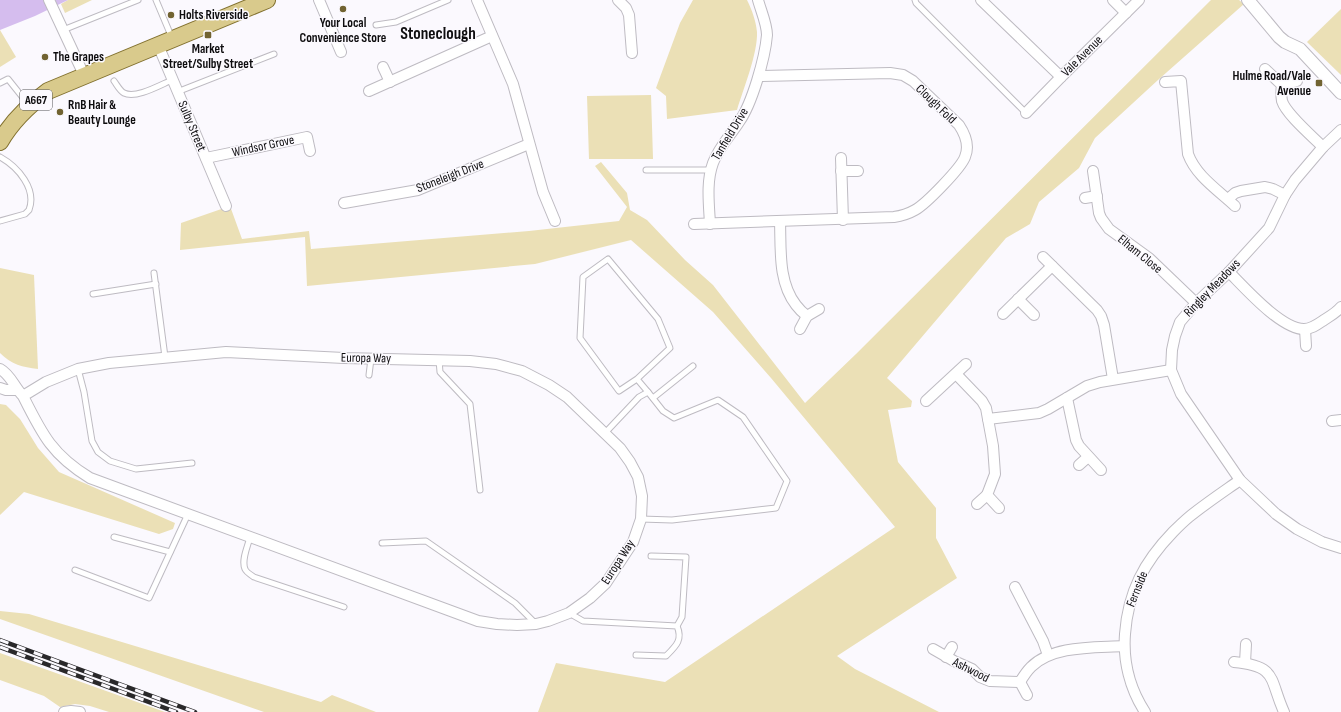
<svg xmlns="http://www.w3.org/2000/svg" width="1341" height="712" font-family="'Sofia Sans Condensed',sans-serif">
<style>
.green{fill:#ebe0b6}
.water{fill:#d5bdee}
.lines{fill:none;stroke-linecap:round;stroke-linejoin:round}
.service-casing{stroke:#bebbc2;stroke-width:7}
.minor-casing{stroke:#bebbc2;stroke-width:12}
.tertiary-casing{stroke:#bebbc2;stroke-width:14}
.primary-casing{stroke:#82712f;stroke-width:18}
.service{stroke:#fff;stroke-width:5}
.minor{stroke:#fff;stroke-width:10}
.tertiary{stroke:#fff;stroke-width:12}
.primary{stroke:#d9ca8c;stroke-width:16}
.rail-casing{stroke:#29282a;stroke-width:4.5}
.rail{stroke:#fbf9fe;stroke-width:3;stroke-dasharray:9;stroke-linecap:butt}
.poi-dot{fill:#716331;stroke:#fbf9fe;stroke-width:1.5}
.labels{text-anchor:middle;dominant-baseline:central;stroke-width:3;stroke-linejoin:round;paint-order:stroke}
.shield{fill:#fbf9fe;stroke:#555457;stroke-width:1}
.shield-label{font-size:12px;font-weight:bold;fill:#0e0d0f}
.poi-label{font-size:13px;font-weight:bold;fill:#0e0d0f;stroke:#fbf9fe;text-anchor:start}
.street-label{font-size:13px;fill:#0e0d0f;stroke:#fbf9fe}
.district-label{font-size:17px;font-weight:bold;fill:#0e0d0f;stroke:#fbf9fe}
</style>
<rect width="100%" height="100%" fill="#fbf9fe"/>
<g class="green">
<polygon points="68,0 92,0 65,13 61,4"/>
<path d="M693,0H747C752,10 756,21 757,32C758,53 743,90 737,110L667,119L666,96L656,88L680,23Z"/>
<polygon points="1211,0 1239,0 1244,4 1158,80 1095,138 1079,168 1039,202 1030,224 1006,238 887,378 912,401 911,407 888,410 898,462 936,508 936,538 957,578 837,656 855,669 939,712 538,712 556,663 665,682 895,527 771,378 713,312 631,240 535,264 307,286 305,237 180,250 181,223 230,206 242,239 309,231 311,249 529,231 619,221 627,207 595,166 601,162 627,193 630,210 647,220 685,260 713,285 805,403 856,354"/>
<polygon points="1341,9 1341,75 1307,42"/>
<polygon points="0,30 16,57 0,67"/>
<polygon points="651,95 653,159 589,159 587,96"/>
<path d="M0,268L34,275L38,369C22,367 12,365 0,353Z"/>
<polygon points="0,404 6,405 20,419 38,448 59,472 175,523 173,529 159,534 24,492 0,515"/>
<polygon points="0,611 29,614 321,702 332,695 376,712 264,712 0,619"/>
<polygon points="0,653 165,712 109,712 90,706 75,704 60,707 44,696 0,680"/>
</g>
<polygon class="water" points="0,0 68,0 35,16 0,30"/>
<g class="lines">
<g class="service-casing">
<g id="service">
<polyline points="156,0 172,38"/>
<polyline points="915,0 916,3 1026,113"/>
<polyline points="376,25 396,22 448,0"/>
<polyline points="63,30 138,0"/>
<path d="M114,81C117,85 120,91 124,93C136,99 160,85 172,80"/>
<polyline points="0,83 8,79 28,104"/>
<polyline points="177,92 274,54"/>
<path d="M0,157C18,167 37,189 29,210L25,214L0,221"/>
<polyline points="646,170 711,170"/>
<polyline points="154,273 165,357"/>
<polyline points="93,294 156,284"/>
<polyline points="439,360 440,372 470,404 480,490"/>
<polyline points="78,369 84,392 92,441 98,452 110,461 136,469 192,463"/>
<polyline points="369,375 371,359"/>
<polyline points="637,379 619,391 580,338 583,277 608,259 658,319 670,348 637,379 648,392"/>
<polyline points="653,398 693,366"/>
<polyline points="605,433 639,397 648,392 663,411 674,418 718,400 743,417 787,481 776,508 672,520 641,519"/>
<polyline points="114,537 170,552"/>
<path d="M250,537C248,546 241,560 245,569C246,572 251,575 254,577L344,607"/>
<polyline points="382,543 426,541 515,603 535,623"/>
<polyline points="651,556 686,557 682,617 677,626"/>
<polyline points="75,570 149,598 188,514"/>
<path d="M569,613L583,621L677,626C683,640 676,646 666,656L636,655"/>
</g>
</g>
<g class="minor-casing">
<g id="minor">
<polyline points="49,0 84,75"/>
<polyline points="319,0 341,52"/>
<polyline points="477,0 513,84 543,192 555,221"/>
<polyline points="618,0 626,8 629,15 632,53"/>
<polyline points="981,0 1061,77"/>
<polyline points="1113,0 1126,13"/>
<polyline points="158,45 226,206"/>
<polyline points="383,67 390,82"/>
<path d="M1265,69L1282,85C1281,91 1281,95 1282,101C1286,114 1312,136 1323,147"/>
<path d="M1165,82L1181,81L1188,154C1196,176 1218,190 1235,206"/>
<polyline points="1282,85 1297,81"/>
<polyline points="369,91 492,36"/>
<polyline points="1026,113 1061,77 1139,0"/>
<polyline points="1341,130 1323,147 1295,180 1285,195 1269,228 1229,272 1196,303 1180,322 1175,336 1172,350 1171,370 1181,394 1240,480 1276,514 1297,529 1322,542 1341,548"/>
<polyline points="206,158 307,137 310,151"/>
<polyline points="841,158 843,220"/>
<polyline points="841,171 858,171"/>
<polyline points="1093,171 1099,213 1101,218 1109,229 1149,258 1196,303"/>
<polyline points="1085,198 1097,196"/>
<polyline points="1228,199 1235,193 1241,191 1265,187 1273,189 1285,195"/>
<polyline points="344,203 418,190 529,144"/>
<path d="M780,222C781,249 778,282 796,305C799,309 803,313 807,316"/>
<path d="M694,224L894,217C901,216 908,214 915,210C926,204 961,168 965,157C970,145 965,134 959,125L913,81L903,75L890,73L759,76"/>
<path d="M710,224C709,204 706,182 713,163C719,147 730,136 739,122C752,104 765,58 767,35C767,24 761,11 758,0"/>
<polyline points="1043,257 1097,310 1101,316 1104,325 1113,379"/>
<path d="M1229,272C1245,288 1281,329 1304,329C1312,329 1318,324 1324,320C1330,316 1336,313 1341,307"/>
<polyline points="1018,299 1034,315"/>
<polyline points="1003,314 1052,266"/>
<polyline points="800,329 807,316 819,309"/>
<polyline points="1305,329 1306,346"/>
<path d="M0,369C11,375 14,387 23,396C42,434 52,455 90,478L478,621L497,624L517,625L536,624L548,621L569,613L590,598L606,583L633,542L641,519L642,496L638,477L630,462L620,448L567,397L549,385L522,371L496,364L470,361L344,358L226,352L109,363L78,369L46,382L23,396"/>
<polyline points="956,374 982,401 986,408 988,419 1039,413 1048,409 1087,386 1100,382 1171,370"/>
<polyline points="0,388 6,390 17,390"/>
<polyline points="1067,398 1076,440 1079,446 1101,470"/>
<polyline points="926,401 966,364"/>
<polyline points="988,419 993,446 995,474 987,495 999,508"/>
<polyline points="1332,421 1341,420"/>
<polyline points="1079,465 1088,457"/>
<polyline points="977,504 987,495"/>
<polyline points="1015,587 1043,641 1048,655"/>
<path d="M933,649L954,661L972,669L980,677L990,681L1020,682C1023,677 1027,671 1031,667C1053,645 1095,648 1124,646"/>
<polyline points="946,657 952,647"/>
<path d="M1234,662C1278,666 1269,679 1284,712"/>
<polyline points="1245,663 1246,644"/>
<polyline points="1020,682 1027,695"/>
<polyline points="64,712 71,711 80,712"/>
<path d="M1145,712C1130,689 1123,661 1125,634C1128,592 1144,562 1173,532C1178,527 1183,522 1189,517C1205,504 1223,492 1240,480"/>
</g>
</g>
<g class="tertiary-casing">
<polyline id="tertiary" points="1248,0 1279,37 1285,42 1300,49 1341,93"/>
</g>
<g class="primary-casing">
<path id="primary" d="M0,142C12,121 29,105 48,91L267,0"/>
</g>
<use href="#service" class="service"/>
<use href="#minor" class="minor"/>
<use href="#tertiary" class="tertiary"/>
<use href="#primary" class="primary"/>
<g class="rail-casing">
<g id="rail">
<polyline points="0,640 195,712"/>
<polyline points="0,647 176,712"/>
</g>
</g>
<use href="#rail" class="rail"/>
</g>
<g class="poi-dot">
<circle cx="343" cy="9" r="4"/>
<circle cx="171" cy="15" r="4"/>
<rect x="204" y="31" width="8" height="8" rx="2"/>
<circle cx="45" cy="57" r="4"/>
<rect x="1315" y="79" width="8" height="8" rx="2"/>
<circle cx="60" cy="112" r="4"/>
</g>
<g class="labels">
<rect class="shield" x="20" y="90" width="32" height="20" rx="3"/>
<g class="shield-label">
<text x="36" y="100">A667</text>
</g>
<g class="poi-label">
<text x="179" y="15">Holts Riverside</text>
<text x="343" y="23" text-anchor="middle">Your Local<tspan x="343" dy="15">Convenience Store</tspan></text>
<text x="208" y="49" text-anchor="middle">Market<tspan x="208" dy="15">Street/Sulby Street</tspan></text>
<text x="53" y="57">The Grapes</text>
<text x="1311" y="76" text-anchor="end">Hulme Road/Vale<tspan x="1311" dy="15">Avenue</tspan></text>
<text x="68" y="105">RnB Hair &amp;<tspan x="68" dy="15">Beauty Lounge</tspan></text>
</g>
<g class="street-label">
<text transform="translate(1082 56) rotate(-45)">Vale Avenue</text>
<text transform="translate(936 104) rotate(44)">Clough Fold</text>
<text transform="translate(192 126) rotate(67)">Sulby Street</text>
<text transform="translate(730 134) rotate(-59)">Tanfield Drive</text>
<text transform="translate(263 146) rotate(-12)">Windsor Grove</text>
<text transform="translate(450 176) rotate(-21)">Stoneleigh Drive</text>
<text transform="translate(1140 254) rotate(39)">Elham Close</text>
<text transform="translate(1212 288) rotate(-46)">Ringley Meadows</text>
<text transform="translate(366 358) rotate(1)">Europa Way</text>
<text transform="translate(618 562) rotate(-57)">Europa Way</text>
<text transform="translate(1137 589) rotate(-68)">Fernside</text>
<text transform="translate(971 670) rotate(27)">Ashwood</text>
</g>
<g class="district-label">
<text x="438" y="34">Stoneclough</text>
</g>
</g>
</svg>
